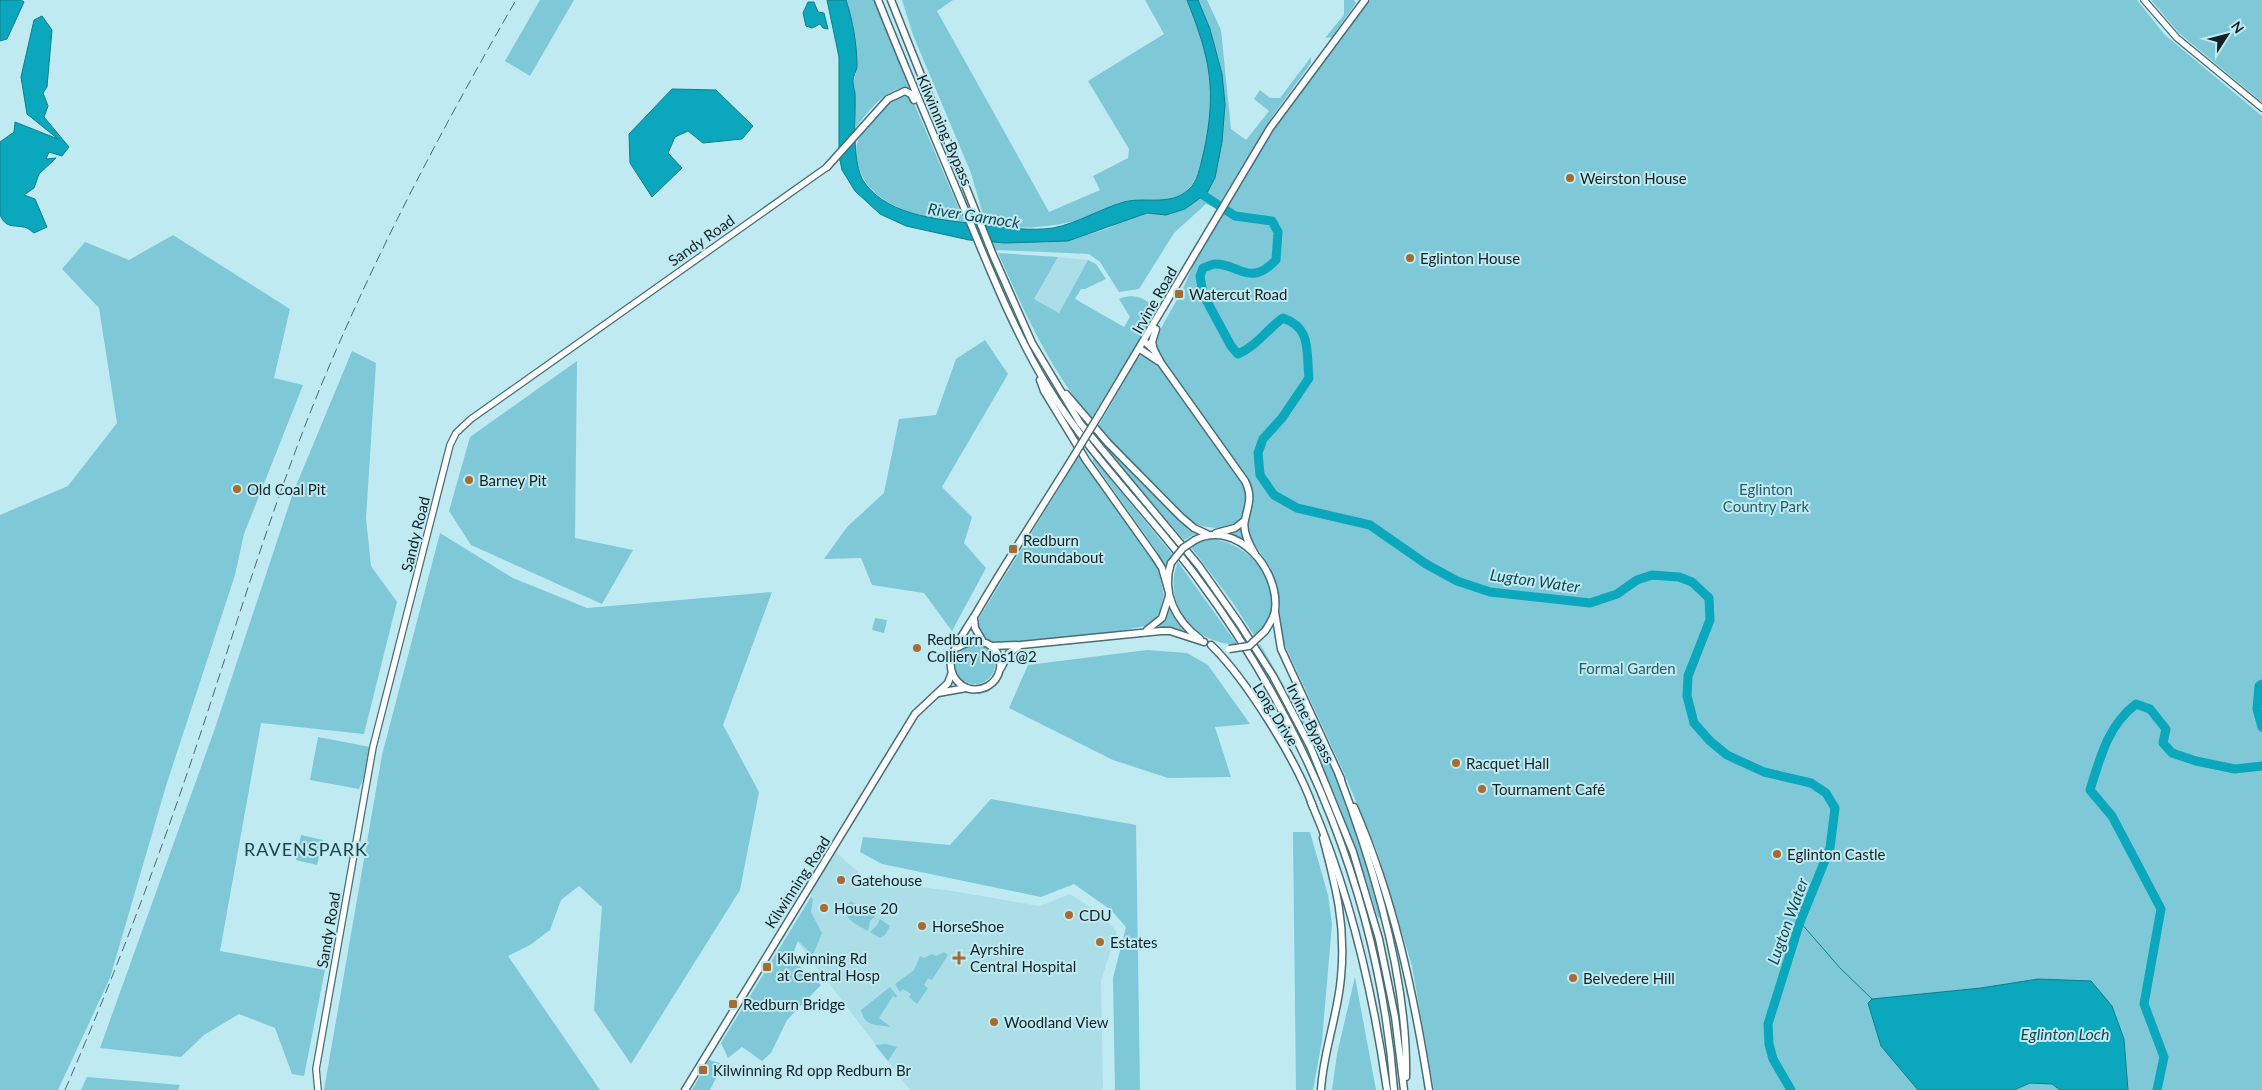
<svg xmlns="http://www.w3.org/2000/svg" width="2262" height="1090" font-family="Lato,sans-serif">
<style>
.built{fill:#acdee8}
.green{fill:#7ec8d8}
.water{fill:#0aa7bd;stroke:#0c7f8f}
.lines{fill:none;stroke-linecap:round;stroke-linejoin:round}
.stream{stroke:#0c7f8f;stroke-width:1}
.river{stroke:#0aa7bd;stroke-width:9}
.secondary-casing{stroke:#486d75;stroke-width:8}
.primary-casing{stroke:#486d75;stroke-width:9}
.trunk-casing{stroke:#486d75;stroke-width:9}
.secondary{stroke:#fff;stroke-width:5.5}
.primary{stroke:#fff;stroke-width:6}
.trunk{stroke:#fff;stroke-width:6}
.rail{stroke:#4e676c;stroke-width:1;stroke-dasharray:10 5;stroke-linecap:butt}
.primary-bridge-casing{stroke:#486d75;stroke-width:9;stroke-linecap:butt}
.primary-bridge{stroke:#fff;stroke-width:6}
.poi-dot{fill:#a86b2f;stroke:#c0eaf2;stroke-width:2}
.labels{text-anchor:middle;dominant-baseline:central;stroke-width:4;stroke-linejoin:round;paint-order:stroke}
.street-label{font-size:15px;fill:#122125;stroke:#c0eaf2}
.poi-label{font-size:15px;fill:#122125;stroke:#c0eaf2;text-anchor:start}
.park-label{font-size:15px;fill:#285c66;stroke:#c0eaf2}
.water-label{font-size:16px;font-style:italic;fill:#104852;stroke:#c0eaf2}
.quarter-label{font-size:18px;letter-spacing:1px;fill:#1d434a;stroke:#c0eaf2}
</style>
<rect width="100%" height="100%" fill="#c0eaf2"/>
<g class="built">
<polygon points="1058,257 1088,260 1059,313 1034,299"/>
<polygon points="831,848 867,880 952,891 1040,906 1070,894 1101,914 1117,932 1101,980 1103,1090 910,1090 793,936"/>
</g>
<g class="green">
<polygon points="540,0 574,0 530,76 505,61"/>
<path d="M846,0H874L909,88C886,86 869,111 856,127L853,85L857,68L853,24Z"/>
<path d="M902,0H953L937,11L1049,212L1100,190L1093,176L1128,158L1129,149L1088,81L1164,34L1145,0H1187C1211,58 1217,89 1204,152C1200,167 1197,185 1182,194C1163,206 1142,196 1123,203C1112,206 1102,212 1091,216C1056,228 1023,230 986,225L971,173L913,35Z"/>
<polygon points="1198,0 1207,0 1221,30 1231,129 1246,140 1269,111 1254,99 1260,90 1270,98 1280,98 1311,57 1311,63 1274,114 1217,208 1206,204 1174,233 1139,289 1119,292 1100,262 1089,254 996,250 993,243 1068,241 1109,228 1129,218 1147,213 1166,215 1207,193 1215,178 1210,30"/>
<polygon points="1344,0 1354,0 1356,3 1332,37 1325,38 1344,15"/>
<path d="M1370,0H2137L2164,34L2262,116V1090H1434L1412,966L1377,851L1344,773L1282,639L1279,599L1270,567L1255,545L1244,538L1246,543L1227,534L1232,531C1214,525 1204,531 1187,519L1098,427L1136,361L1157,335L1182,291L1194,263L1260,148Z"/>
<polygon points="2151,0 2262,0 2262,102 2179,33"/>
<path d="M900,94H908L913,101L965,223C927,219 868,208 858,164C854,144 857,138 870,123C879,112 888,101 900,94Z"/>
<polygon points="173,235 290,309 274,378 303,385 244,534 235,575 166,786 110,978 58,1090 0,1090 0,515 68,486 117,423 99,308 62,269 85,242 129,260"/>
<path d="M998,253L1058,257L1034,299L1059,313L1088,260L1096,264L1106,279L1085,289H1081L1075,299L1124,327L1130,317L1119,299C1132,293 1146,297 1155,309L1153,318L1091,419C1047,364 1026,315 998,253Z"/>
<polygon points="985,340 1008,374 942,487 972,517 964,543 986,568 952,631 924,593 872,585 861,558 824,559 847,527 884,493 899,419 936,415 956,359"/>
<polygon points="352,351 376,363 366,518 371,566 397,602 364,734 261,723 220,951 325,970 304,1076 292,1074 275,1028 239,1014 204,1035 181,1057 100,1048 214,731 293,493"/>
<polygon points="577,361 575,538 633,550 602,604 471,545 449,511 470,437"/>
<polygon points="1103,442 1178,519 1187,527 1201,534 1193,535 1184,540 1101,444"/>
<path d="M1079,456L1152,557L1158,569L1164,595L1159,614L1149,625L1121,631L1005,643C993,643 982,639 978,627L979,618Z"/>
<polygon points="1093,458 1172,554 1167,563 1166,570 1156,550 1093,461"/>
<polygon points="440,533 513,578 587,608 772,592 723,725 759,792 740,890 631,1064 594,1010 602,907 579,886 561,900 550,930 530,945 508,956 600,1090 324,1090 382,755"/>
<path d="M1211,539C1246,542 1281,578 1270,615C1267,624 1261,630 1255,637L1233,603L1191,547L1199,542Z"/>
<path d="M1178,562L1237,644C1195,646 1161,602 1178,562Z"/>
<polygon points="1170,607 1185,629 1183,630 1159,627"/>
<polygon points="875,618 887,620 884,633 872,630"/>
<circle cx="975" cy="664" r="20"/>
<path d="M1260,644L1313,736L1318,735L1346,802L1382,917L1378,918C1349,822 1312,731 1259,645Z"/>
<polygon points="1147,650 1187,653 1208,665 1250,724 1215,727 1231,777 1168,778 1113,760 1009,708 1028,665"/>
<polygon points="318,737 370,747 364,777 359,789 310,780"/>
<polygon points="991,799 1136,825 1140,1090 1115,1090 1113,978 1126,927 1111,910 1074,884 1041,897 882,864 860,852 863,837 950,845"/>
<polygon points="1293,832 1310,832 1328,895 1332,924 1322,1041 1313,1090 1296,1090"/>
<polygon points="301,835 323,840 317,865 296,860"/>
<polygon points="811,897 813,899 811,912 822,933 813,955 798,941 791,959 821,985 787,1020 771,1053 762,1061 742,1047 728,1058 721,1043"/>
<path d="M851,901L875,916L870,921L868,931C858,925 845,921 845,907Z"/>
<polygon points="880,919 890,926 885,935 880,938 870,932 877,925"/>
<polygon points="944,952 948,955 932,980 928,978 924,985 928,988 917,1004 909,997 911,994 903,989 900,992 895,984 914,970 920,956 924,958 932,954 936,956"/>
<polygon points="1355,977 1376,1090 1332,1090 1337,1054"/>
<path d="M890,987L897,996L896,998L893,996L879,1018L891,1027C877,1024 865,1028 861,1010Z"/>
<polygon points="886,1044 897,1047 888,1061 875,1045"/>
<polygon points="709,1060 723,1064 710,1090 692,1090"/>
<polygon points="87,1077 180,1085 178,1090 81,1090"/>
</g>
<g class="water">
<polygon points="0,0 21,0 24,2 7,39 0,41"/>
<path d="M827,0H846C853,21 857,45 857,67C856,72 853,76 853,81C853,85 854,89 855,93C856,116 851,162 864,182C889,218 946,220 985,225C1008,228 1031,231 1053,228C1078,223 1100,209 1124,202C1147,196 1173,208 1192,186C1199,177 1201,162 1204,151C1217,89 1210,58 1187,0H1198L1210,29L1222,74L1225,104L1222,142L1215,178L1207,193L1185,209L1166,215L1147,213L1068,241L1005,243L969,240L906,226L880,214L855,191L842,170L839,156V57Z"/>
<polygon points="808,2 814,2 818,12 824,13 828,29 823,28 820,24 812,28 806,26 803,13"/>
<path d="M42,16L52,30L47,87L43,93L48,106L44,117L69,147L62,156L49,152L46,159L56,158L39,174L34,188L24,195L35,199L47,227L34,233C31,231 27,227 23,227C12,225 6,228 0,215V142L14,132L15,122L58,139L27,114L21,77L34,20Z"/>
<polygon points="672,89 716,90 753,126 742,139 703,143 688,131 675,137 668,153 682,168 652,197 630,163 629,134"/>
<polygon points="2038,979 2091,981 2112,1006 2124,1039 2128,1090 2060,1090 2052,1084 2030,1083 2014,1090 1918,1090 1881,1046 1868,1003 1872,999 1981,988"/>
</g>
<g class="lines">
<polyline class="stream" points="1800,922 1840,968 1872,999"/>
<g class="river">
<path d="M1197,191L1235,216L1272,221L1278,232L1276,260C1249,288 1239,263 1214,264C1211,265 1206,267 1203,268L1200,276L1203,294L1231,346L1238,354C1257,346 1267,329 1283,318C1312,328 1306,351 1309,378L1282,418L1263,439L1258,453L1260,475L1274,495L1297,508L1370,525L1426,564L1457,581L1490,592L1590,603L1617,594L1637,580L1652,575L1679,577L1692,582L1709,598L1710,620L1688,676L1687,696L1694,723L1710,741L1727,755L1764,772L1811,783L1826,793L1835,808L1830,848L1800,922L1768,1024L1769,1044L1773,1059L1791,1090"/>
<polyline points="2262,684 2259,686 2257,709 2262,727"/>
<path d="M2157,1090L2164,1057L2144,1004L2161,909L2112,816L2090,790C2100,758 2108,725 2136,704L2150,709L2166,729L2163,743L2172,753L2196,761L2235,769L2262,766"/>
</g>
<g class="secondary-casing">
<g id="secondary">
<polyline points="2144,0 2177,38 2262,108"/>
<polyline points="318,1090 316,1069 373,747 450,445 456,433 471,419 827,167"/>
</g>
</g>
<g class="primary-casing">
<g id="primary">
<path d="M1144,341L1154,350L1161,363L1245,481C1253,497 1248,505 1245,520C1242,531 1249,544 1255,554"/>
<polyline points="1140,349 1158,361"/>
<polyline points="1154,350 1152,342 1156,329"/>
<polyline points="1099,415 1270,128 1365,0"/>
<polyline points="1216,533 1235,528 1244,521"/>
<path d="M1195,540C1237,519 1280,570 1275,610C1274,618 1269,625 1265,631"/>
<path d="M1171,563C1161,593 1176,621 1200,639"/>
<polyline points="1275,612 1281,649 1341,779"/>
<polyline points="974,619 975,628 982,640"/>
<polyline points="1147,630 1162,618 1169,596"/>
<path d="M1211,645C1246,679 1297,761 1313,807"/>
<polyline points="991,646 1021,645 1161,631 1170,631 1204,642"/>
<path d="M958,647C996,626 1014,670 988,686C981,690 970,691 963,686C955,681 949,671 951,660C954,645 970,624 978,610C1008,559 1041,509 1072,459"/>
<polyline points="1001,668 1009,653 1018,647"/>
<polyline points="938,693 966,688"/>
<path d="M1354,807C1393,896 1414,994 1429,1090"/>
<polyline points="685,1090 915,714 948,683 952,672"/>
<path d="M1321,1090C1323,1052 1338,1015 1341,977C1346,925 1336,887 1323,838"/>
</g>
</g>
<g class="trunk-casing">
<g id="trunk">
<path d="M878,0C906,70 936,140 965,210C990,270 1014,331 1048,387C1090,456 1148,512 1196,576C1308,726 1380,902 1394,1090"/>
<polyline points="891,0 993,255 1032,343 1080,423 1199,566 1239,623 1273,676 1310,746 1353,852 1379,939 1395,1017 1404,1090"/>
<polyline points="827,167 888,99 905,91 911,94 914,100"/>
<polyline points="1040,380 1044,391 1086,460 1155,557 1162,568 1168,589"/>
<polyline points="1066,394 1108,443 1181,517 1194,528 1207,534"/>
<path d="M1339,775C1374,867 1408,978 1406,1077"/>
<path d="M1311,802C1350,893 1373,992 1387,1090"/>
</g>
</g>
<use href="#secondary" class="secondary"/>
<use href="#primary" class="primary"/>
<use href="#trunk" class="trunk"/>
<path class="rail" d="M65,1090C117,970 163,848 204,723C239,616 272,508 314,403C370,264 441,130 516,0"/>
<g class="primary-bridge-casing">
<g id="primary-bridge">
<polyline points="1072,459 1099,415"/>
<polyline points="1171,563 1183,548 1195,540"/>
<polyline points="1229,649 1249,646 1265,631"/>
</g>
</g>
<use href="#primary-bridge" class="primary-bridge"/>
</g>
<g class="poi-dot">
<circle cx="1570" cy="178" r="5"/>
<circle cx="1410" cy="258" r="5"/>
<rect x="1174" y="289" width="10" height="10" rx="2.5"/>
<circle cx="469" cy="480" r="5"/>
<circle cx="237" cy="489" r="5"/>
<rect x="1008" y="544" width="10" height="10" rx="2.5"/>
<circle cx="917" cy="648" r="5"/>
<circle cx="1456" cy="763" r="5"/>
<circle cx="1482" cy="789" r="5"/>
<circle cx="1777" cy="854" r="5"/>
<circle cx="841" cy="880" r="5"/>
<circle cx="824" cy="908" r="5"/>
<circle cx="1069" cy="915" r="5"/>
<circle cx="922" cy="926" r="5"/>
<circle cx="1100" cy="942" r="5"/>
<path d="M956.5 950.5h5v5h5v5h-5v5h-5v-5h-5v-5h5z"/>
<rect x="762" y="962" width="10" height="10" rx="2.5"/>
<circle cx="1573" cy="978" r="5"/>
<rect x="728" y="999" width="10" height="10" rx="2.5"/>
<circle cx="994" cy="1022" r="5"/>
<rect x="698" y="1065" width="10" height="10" rx="2.5"/>
</g>
<g class="labels">
<g class="street-label">
<text transform="translate(945 130) rotate(67)">Kilwinning Bypass</text>
<text transform="translate(701 240) rotate(-35)">Sandy Road</text>
<text transform="translate(1154 300) rotate(-60)">Irvine Road</text>
<text transform="translate(415 534) rotate(-76)">Sandy Road</text>
<text transform="translate(1276 714) rotate(58)">Long Drive</text>
<text transform="translate(1311 723) rotate(63)">Irvine Bypass</text>
<text transform="translate(797 882) rotate(-57)">Kilwinning Road</text>
<text transform="translate(328 930) rotate(-80)">Sandy Road</text>
</g>
<g class="poi-label">
<text x="1580" y="178">Weirston House</text>
<text x="1420" y="258">Eglinton House</text>
<text x="1189" y="294">Watercut Road</text>
<text x="479" y="480">Barney Pit</text>
<text x="247" y="489">Old Coal Pit</text>
<text x="1023" y="540">Redburn<tspan x="1023" dy="17">Roundabout</tspan></text>
<text x="927" y="639">Redburn<tspan x="927" dy="17">Colliery Nos1@2</tspan></text>
<text x="1466" y="763">Racquet Hall</text>
<text x="1492" y="789">Tournament Café</text>
<text x="1787" y="854">Eglinton Castle</text>
<text x="851" y="880">Gatehouse</text>
<text x="834" y="908">House 20</text>
<text x="1079" y="915">CDU</text>
<text x="932" y="926">HorseShoe</text>
<text x="1110" y="942">Estates</text>
<text x="970" y="949">Ayrshire<tspan x="970" dy="17">Central Hospital</tspan></text>
<text x="777" y="958">Kilwinning Rd<tspan x="777" dy="17">at Central Hosp</tspan></text>
<text x="1583" y="978">Belvedere Hill</text>
<text x="743" y="1004">Redburn Bridge</text>
<text x="1004" y="1022">Woodland View</text>
<text x="713" y="1070">Kilwinning Rd opp Redburn Br</text>
</g>
<g class="park-label">
<text x="1766" y="489">Eglinton<tspan x="1766" dy="17">Country Park</tspan></text>
<text x="1627" y="668">Formal Garden</text>
</g>
<g class="water-label">
<text transform="translate(974 215) rotate(9)">River Garnock</text>
<text transform="translate(1535 580) rotate(8)">Lugton Water</text>
<text transform="translate(1787 921) rotate(-70)">Lugton Water</text>
<text x="2065" y="1033">Eglinton Loch</text>
</g>
<g class="quarter-label">
<text x="306" y="849">RAVENSPARK</text>
</g>
</g>
<g transform="translate(2227 35) rotate(54)" stroke="#c0eaf2" stroke-width="4" paint-order="stroke">
<path d="M0-4L9 19L0 12L-9 19Z" fill="#122125"/>
<text y="-8" font-size="14" font-weight="bold" text-anchor="middle" fill="#122125">N</text>
</g>
</svg>
